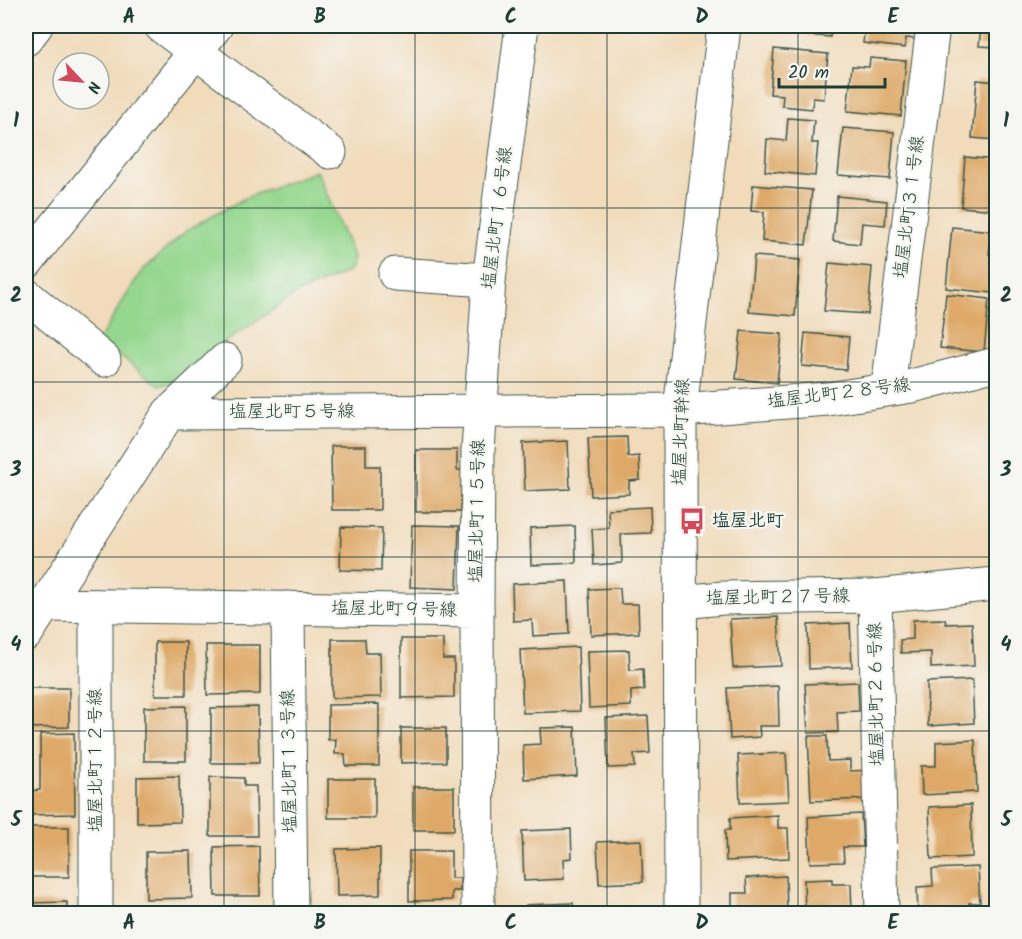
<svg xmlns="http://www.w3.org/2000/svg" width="1022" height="939" font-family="Kalam,'Klee One',sans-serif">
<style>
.green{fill:#95d78f;stroke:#5a8a62;stroke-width:1.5}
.building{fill:#dea967}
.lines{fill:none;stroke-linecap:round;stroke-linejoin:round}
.street-casing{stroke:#3e5548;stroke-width:35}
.secondary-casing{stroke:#3e5548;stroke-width:35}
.street{stroke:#fff;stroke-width:33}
.secondary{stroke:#fff;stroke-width:33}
.grid{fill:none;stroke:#1f3d34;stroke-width:1.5;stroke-opacity:0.55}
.labels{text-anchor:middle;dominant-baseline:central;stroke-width:4.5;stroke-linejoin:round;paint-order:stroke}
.street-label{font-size:18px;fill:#1f3d34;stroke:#f6f6f2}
.poi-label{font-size:18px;font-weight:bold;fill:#1f3d34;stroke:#f6f6f2;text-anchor:start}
.neatline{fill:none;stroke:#1f3d34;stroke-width:2}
.grid-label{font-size:20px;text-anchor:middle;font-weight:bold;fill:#1f3d34}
</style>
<rect width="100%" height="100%" fill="#f6f6f2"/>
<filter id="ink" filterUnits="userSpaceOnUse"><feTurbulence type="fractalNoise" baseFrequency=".0167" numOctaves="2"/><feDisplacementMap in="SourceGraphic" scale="12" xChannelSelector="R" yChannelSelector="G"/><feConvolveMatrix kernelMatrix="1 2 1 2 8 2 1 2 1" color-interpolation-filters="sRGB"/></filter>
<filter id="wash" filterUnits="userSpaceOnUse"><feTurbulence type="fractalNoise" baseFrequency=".008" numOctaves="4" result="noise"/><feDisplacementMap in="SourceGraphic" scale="24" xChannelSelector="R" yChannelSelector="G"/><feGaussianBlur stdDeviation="1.35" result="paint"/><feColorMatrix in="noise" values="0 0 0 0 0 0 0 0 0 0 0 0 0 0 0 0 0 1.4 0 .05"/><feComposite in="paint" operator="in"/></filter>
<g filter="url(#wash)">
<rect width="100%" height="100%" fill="#f1dbbb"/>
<polygon class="green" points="317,171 354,258 349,271 296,294 224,343 178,380 159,386 99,340 141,272 186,231 245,198"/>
<g id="blocks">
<g class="building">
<polygon points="785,26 831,26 830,37 785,33"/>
<polygon points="865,26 916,26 915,39 906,38 905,48 863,43"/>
<polygon points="981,26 996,26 996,65 993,64 995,47 979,46"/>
<polygon points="774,49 828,54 824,99 813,98 812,109 782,106 783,95 770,94"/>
<polygon points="870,58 906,61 901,116 847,111 852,66 869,67"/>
<polygon points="977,80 996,82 996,140 972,138"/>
<polygon points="788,118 814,120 812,143 818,143 815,176 765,171 767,139 786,141"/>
<polygon points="843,128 894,132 890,179 838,175"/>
<polygon points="965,157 996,160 996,210 961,207"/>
<polygon points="753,185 812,190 806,245 762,241 764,212 751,211"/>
<polygon points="837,196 887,201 885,225 862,223 860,244 833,241"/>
<polygon points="952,227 992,231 989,254 996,255 993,293 946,288"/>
<polygon points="754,256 800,260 795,316 749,312"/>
<polygon points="829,263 872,267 868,314 824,311"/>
<polygon points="946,294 989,299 984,352 940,348"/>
<polygon points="741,331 782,334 777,383 736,379"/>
<polygon points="805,333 849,337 846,370 802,366"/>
<polygon points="627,437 628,457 639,456 640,480 629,481 629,494 591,496 588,438"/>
<polygon points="568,441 570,489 525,491 523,443"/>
<polygon points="331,446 366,446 366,466 380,466 380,510 332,510"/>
<polygon points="416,450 457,450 457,470 466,470 466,512 416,512"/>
<polygon points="650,507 651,533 621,534 622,563 594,565 592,529 609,528 608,509"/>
<polygon points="412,525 459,526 457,589 410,587"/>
<polygon points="575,526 576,563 531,565 530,528"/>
<polygon points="341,527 382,528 381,571 340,570"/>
<polygon points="567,581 569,634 533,636 532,620 513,621 512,584"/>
<polygon points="620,588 621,604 638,604 639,633 591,635 589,589"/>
<polygon points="778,617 781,666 733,668 730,619"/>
<polygon points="945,619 946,624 972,623 974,666 931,668 931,652 901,653 900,640 913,639 913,620"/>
<polygon points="850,623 852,667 809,669 808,625"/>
<polygon points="332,639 365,639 366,653 380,653 381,697 332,698"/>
<polygon points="401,639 443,639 443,659 454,659 454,697 401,698"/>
<rect x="155" y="642" width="31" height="53"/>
<polygon points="206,645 260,645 260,694 207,695"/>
<polygon points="578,647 580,711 523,713 520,650"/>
<polygon points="629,650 630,670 643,669 644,690 631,691 631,706 589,708 587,651"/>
<polygon points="972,680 974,723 928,726 927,682"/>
<polygon points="858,682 859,711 837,712 838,732 808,733 805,684"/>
<polygon points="778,686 779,726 759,726 760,737 730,739 727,688"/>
<polygon points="26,688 69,688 69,727 27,728"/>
<polygon points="379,704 379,766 346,766 345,754 335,754 336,739 328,740 328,705"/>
<polygon points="186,706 186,761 144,761 144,707"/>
<polygon points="258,707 259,763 211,763 211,708"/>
<polygon points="648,716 650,753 634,754 635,767 608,768 606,718"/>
<polygon points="575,727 577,776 524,779 523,745 541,744 540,728"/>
<polygon points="401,728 446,728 446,762 401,763"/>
<polygon points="74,733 75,814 26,815 26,791 40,790 40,734"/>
<polygon points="808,736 827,736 828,761 850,760 850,771 871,770 872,799 811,801"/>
<polygon points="975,740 977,792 922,795 921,766 936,766 936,742"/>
<polygon points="786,753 789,801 740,803 738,755"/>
<polygon points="179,776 180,822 137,823 137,777"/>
<polygon points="210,777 244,778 244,786 256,786 257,836 210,836"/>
<rect x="328" y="779" width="47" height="39"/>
<rect x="413" y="787" width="41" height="43"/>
<polygon points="971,805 972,857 931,859 929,807"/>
<polygon points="861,814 863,847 843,847 844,862 810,863 808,817"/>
<polygon points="778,815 778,828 788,828 789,858 726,861 725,830 730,830 730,818"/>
<rect x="26" y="827" width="43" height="50"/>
<polygon points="571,829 572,858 563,859 564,879 524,881 522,831"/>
<polygon points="641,840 643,882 599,884 597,842"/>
<polygon points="259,846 260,896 215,896 214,847"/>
<polygon points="380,848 380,895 337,896 336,849"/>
<polygon points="191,851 192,898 146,899 146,852"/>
<polygon points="409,851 451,851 451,878 460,878 460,891 452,891 452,900 409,901"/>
<polygon points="978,867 980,903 969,903 969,914 918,914 917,887 933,886 932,869"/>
<polygon points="786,876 787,914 732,914 732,893 747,893 746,878"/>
<polygon points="832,879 832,884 851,884 852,914 805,914 804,880"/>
<polygon points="67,902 67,914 27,914 27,903"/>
<polygon points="573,903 574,914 526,914 526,905"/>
</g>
</g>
</g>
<g filter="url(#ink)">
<use href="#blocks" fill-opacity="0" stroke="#3e5548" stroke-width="1.5"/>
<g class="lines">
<g class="street-casing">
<g id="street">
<polyline points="161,26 330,152"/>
<polyline points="26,39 36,26"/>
<polyline points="26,263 216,26"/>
<polyline points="395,274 489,280"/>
<polyline points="26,295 104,360"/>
<polyline points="888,389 933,26"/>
<polyline points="169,413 225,360"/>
<polyline points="681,602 723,598 875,596"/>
<polyline points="45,605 477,611 478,914"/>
<polyline points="96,606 96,914"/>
<polyline points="288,608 291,914"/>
<polyline points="477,611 478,451 489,280 522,26"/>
<polyline points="26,634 169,413 680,410 828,399 912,386 996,364"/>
<polyline points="882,914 875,596 996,584"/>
</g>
</g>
<g class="secondary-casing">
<polyline id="secondary" points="681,914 680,410 724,26"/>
</g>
<use href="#street" class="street"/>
<use href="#secondary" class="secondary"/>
</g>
</g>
<path class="grid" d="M224,26V914M415,26V914M607,26V914M798,26V914M26,208H996M26,382H996M26,557H996M26,731H996"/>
<defs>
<g id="bus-bare" transform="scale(2.07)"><path d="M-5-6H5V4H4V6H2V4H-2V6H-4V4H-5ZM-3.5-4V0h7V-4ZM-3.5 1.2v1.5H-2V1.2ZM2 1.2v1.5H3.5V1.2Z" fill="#d1495b" stroke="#f6f6f2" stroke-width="2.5" paint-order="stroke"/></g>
</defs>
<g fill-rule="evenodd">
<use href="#bus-bare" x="692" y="521"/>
</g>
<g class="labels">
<g class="street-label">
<text transform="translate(910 207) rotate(-83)">塩屋北町３１号線</text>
<text transform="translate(498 218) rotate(-83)">塩屋北町１６号線</text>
<text transform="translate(839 394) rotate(-7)">塩屋北町２８号線</text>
<text x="292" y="412">塩屋北町５号線</text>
<text transform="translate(682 432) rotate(-88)">塩屋北町幹線</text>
<text transform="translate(478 511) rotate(-89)">塩屋北町１５号線</text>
<text transform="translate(778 598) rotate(-1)">塩屋北町２７号線</text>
<text transform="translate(394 610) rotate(1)">塩屋北町９号線</text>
<text transform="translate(877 694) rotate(-91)">塩屋北町２６号線</text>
<text transform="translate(96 760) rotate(-90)">塩屋北町１２号線</text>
<text transform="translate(290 761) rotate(-91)">塩屋北町１３号線</text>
</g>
<g class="poi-label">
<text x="712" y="521">塩屋北町</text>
</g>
</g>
<rect width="1022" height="939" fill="none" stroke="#f6f6f2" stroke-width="66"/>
<g transform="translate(81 81) rotate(116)"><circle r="28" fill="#f6f6f2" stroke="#a0aca6" stroke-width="1.5"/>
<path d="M0-4.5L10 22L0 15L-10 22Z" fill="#d1495b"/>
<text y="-9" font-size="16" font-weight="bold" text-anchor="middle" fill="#1f3d34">N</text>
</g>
<path d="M779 78v9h106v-9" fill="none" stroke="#1f3d34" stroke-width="3"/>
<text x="788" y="78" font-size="18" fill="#1f3d34" stroke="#f6f6f2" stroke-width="4.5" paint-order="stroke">20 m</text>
<rect x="33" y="33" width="956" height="873" class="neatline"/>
<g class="grid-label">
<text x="129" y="23">A</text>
<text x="320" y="23">B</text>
<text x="511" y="23">C</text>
<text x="702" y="23">D</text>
<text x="893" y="23">E</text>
<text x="16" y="127">1</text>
<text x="1006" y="127">1</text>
<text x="16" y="302">2</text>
<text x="1006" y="302">2</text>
<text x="16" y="476">3</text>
<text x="1006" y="476">3</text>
<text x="16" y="651">4</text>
<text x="1006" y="651">4</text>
<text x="16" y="826">5</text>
<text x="1006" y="826">5</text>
<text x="129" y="929">A</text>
<text x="320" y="929">B</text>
<text x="511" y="929">C</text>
<text x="702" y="929">D</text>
<text x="893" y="929">E</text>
</g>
</svg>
